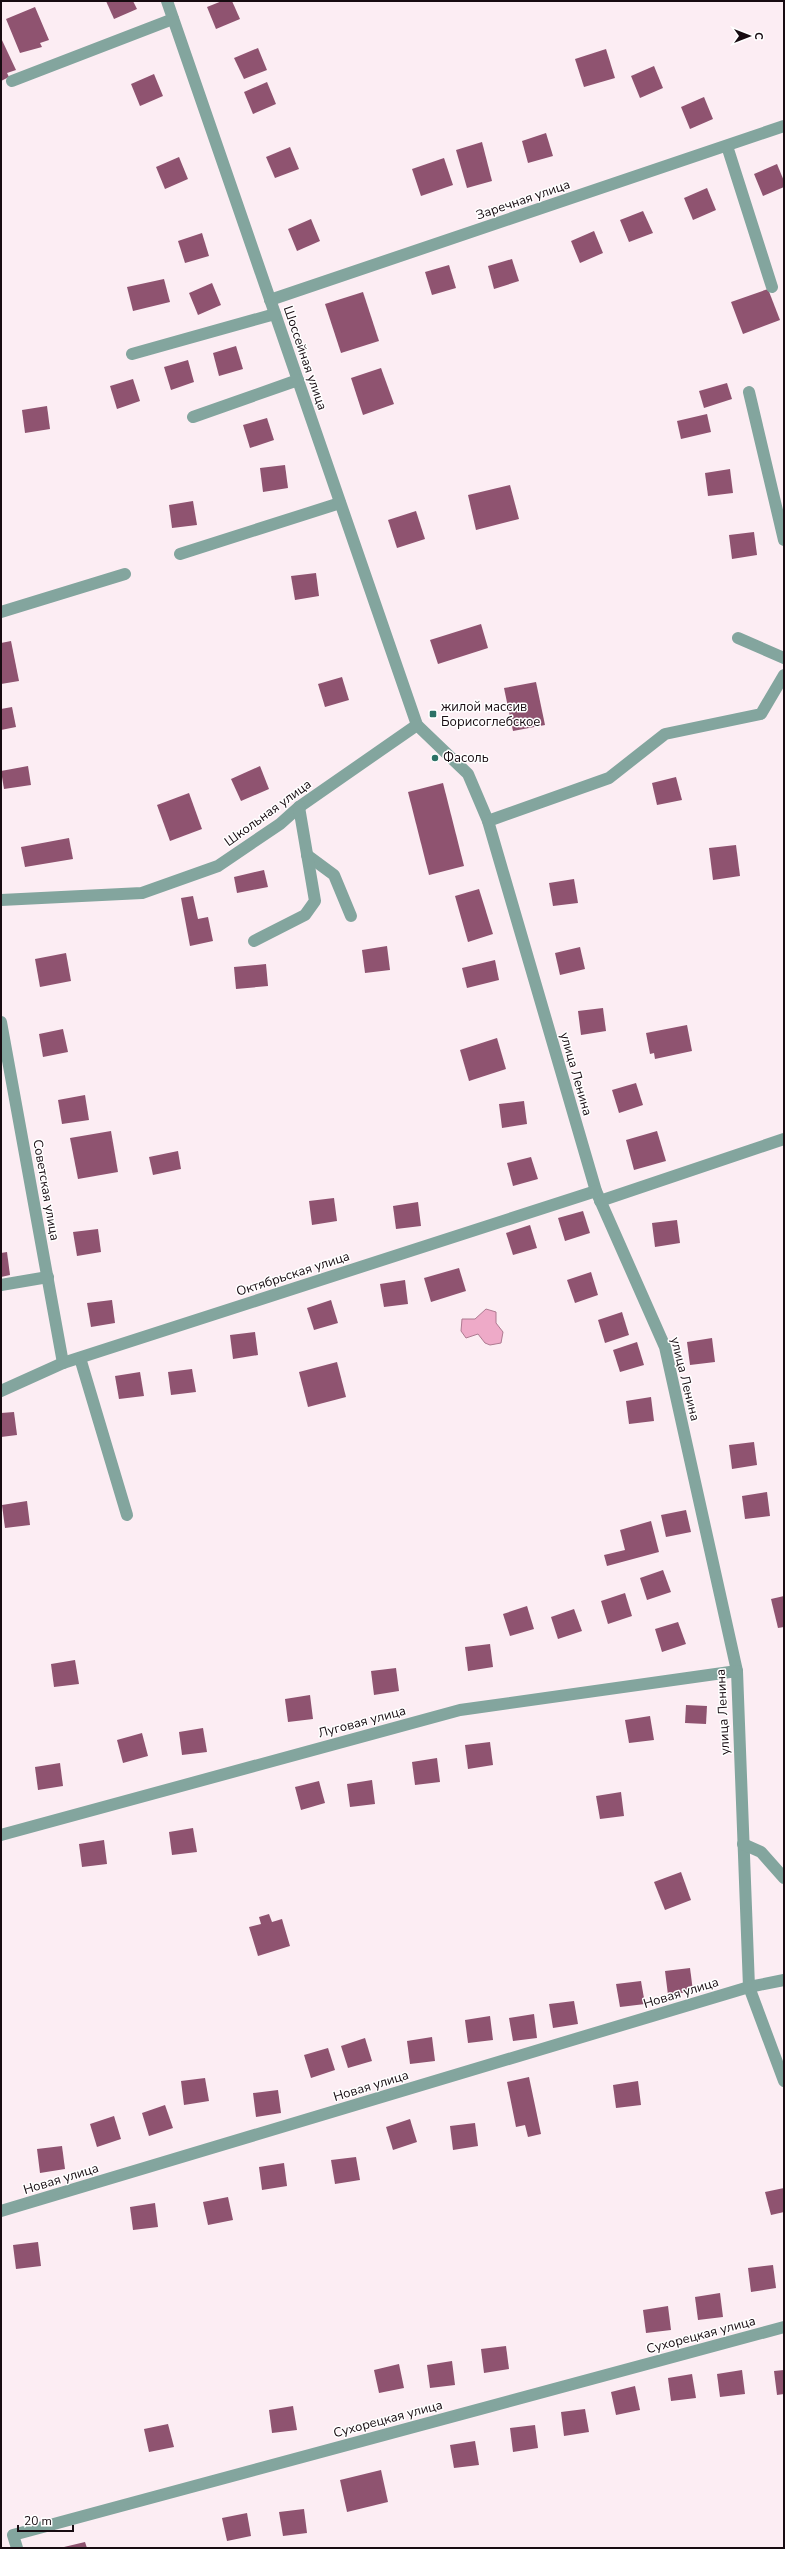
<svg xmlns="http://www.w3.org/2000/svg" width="785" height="2549" font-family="'Nunito Sans',sans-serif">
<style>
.water{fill:#eeaac8;stroke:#ae7a91}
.building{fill:#8f5370}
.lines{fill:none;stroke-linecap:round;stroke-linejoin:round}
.minor{stroke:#83a59e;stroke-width:12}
.poi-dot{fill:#2c7166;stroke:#fff;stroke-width:1.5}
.labels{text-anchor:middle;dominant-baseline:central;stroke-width:3;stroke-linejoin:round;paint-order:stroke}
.street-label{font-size:13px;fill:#170b11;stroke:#fff}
.poi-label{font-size:13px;fill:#170b11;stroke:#fff;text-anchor:start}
</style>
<rect width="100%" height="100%" fill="#fcedf3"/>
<polygon class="water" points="486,1309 496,1312 496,1323 503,1332 501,1343 490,1345 485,1343 478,1334 466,1338 461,1331 462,1319 475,1319"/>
<g class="building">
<polygon points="106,1 133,1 137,9 114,19"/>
<polygon points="222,1 232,1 240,19 216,29 207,7"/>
<polygon points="35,7 49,40 40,43 42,47 20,53 6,19"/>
<polygon points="1,38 16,70 7,73 9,77 1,81"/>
<polygon points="258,48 267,70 244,79 234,58"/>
<polygon points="606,49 615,78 584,87 575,59"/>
<polygon points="654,66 663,88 640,98 631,76"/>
<polygon points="154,74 163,96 140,106 131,84"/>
<polygon points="267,82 276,104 253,114 244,92"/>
<polygon points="704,97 713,119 690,129 681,107"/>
<polygon points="546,133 553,156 528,163 522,141"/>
<polygon points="482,142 492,181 467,188 456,150"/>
<polygon points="290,147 299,169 275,178 266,157"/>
<polygon points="179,157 188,179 165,189 156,167"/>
<polygon points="444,158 453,185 421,196 412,169"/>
<polygon points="777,164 784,181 784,187 763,196 754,174"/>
<polygon points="707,188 716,210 693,220 684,198"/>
<polygon points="643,211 653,233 629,242 620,220"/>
<polygon points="311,219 320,241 297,251 288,229"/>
<polygon points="594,231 603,253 580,263 571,241"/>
<polygon points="202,233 209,256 185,263 178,241"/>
<polygon points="512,259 519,281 494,289 488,266"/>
<polygon points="449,265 456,288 432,295 425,272"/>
<polygon points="164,279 170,302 133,311 127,287"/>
<polygon points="212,283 221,305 198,315 189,293"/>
<polygon points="768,289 780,320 743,334 731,302"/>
<polygon points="363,292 379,341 341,353 325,304"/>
<polygon points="236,346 243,369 219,376 213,353"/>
<polygon points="188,360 194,382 171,390 164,367"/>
<polygon points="381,368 394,404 363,415 351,378"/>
<polygon points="133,379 140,401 117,409 110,386"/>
<polygon points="727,383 732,399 704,408 699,391"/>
<polygon points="47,406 50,429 25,433 22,410"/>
<polygon points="707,414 711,432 681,439 677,421"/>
<polygon points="267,418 274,440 250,448 243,425"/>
<polygon points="285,465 288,488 263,492 260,468"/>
<polygon points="730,469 733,493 708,496 705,473"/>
<polygon points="510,485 519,519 476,530 468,495"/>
<polygon points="193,501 197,525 172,528 169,505"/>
<polygon points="416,511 425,539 397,548 388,520"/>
<polygon points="754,532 757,555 732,559 729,535"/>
<polygon points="316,573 319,596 295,600 291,576"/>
<polygon points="481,624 488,648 438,664 430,640"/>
<polygon points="11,641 19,681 1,684 1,643"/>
<polygon points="342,677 349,700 325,707 318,684"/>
<polygon points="536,682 545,725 513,731 504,688"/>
<polygon points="12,707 16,727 1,730 1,709"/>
<polygon points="28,766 31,785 4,789 1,771"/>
<polygon points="260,766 269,789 241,801 231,779"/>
<polygon points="676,777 682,800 657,805 652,783"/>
<polygon points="443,783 464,866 429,875 408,792"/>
<polygon points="189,793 202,829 170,841 157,805"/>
<polygon points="69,838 73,859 25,867 21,847"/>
<polygon points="736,845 740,876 713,880 709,848"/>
<polygon points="264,870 268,887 237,893 234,877"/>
<polygon points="574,879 578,903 553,906 549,883"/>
<polygon points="479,889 493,934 468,942 455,896"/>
<polygon points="193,896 198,919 208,917 213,941 190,946 181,898"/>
<polygon points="387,946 390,970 365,973 362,950"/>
<polygon points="580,947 585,969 560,975 555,953"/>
<polygon points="66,953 71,981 40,987 35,959"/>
<polygon points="495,960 499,980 467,988 462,968"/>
<polygon points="266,964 268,986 236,989 234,967"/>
<polygon points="603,1008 606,1031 581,1035 578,1011"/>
<polygon points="687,1025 692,1051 655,1059 654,1053 650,1054 646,1033"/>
<polygon points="63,1029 68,1052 43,1057 39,1034"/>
<polygon points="497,1038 506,1069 469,1081 460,1050"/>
<polygon points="636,1083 643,1105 619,1113 612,1090"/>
<polygon points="85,1095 89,1120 62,1124 58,1100"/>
<polygon points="524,1101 527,1124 502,1128 499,1104"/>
<polygon points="111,1131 118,1172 78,1179 70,1138"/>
<polygon points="657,1131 666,1161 634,1170 626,1140"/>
<polygon points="178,1151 181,1169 153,1175 149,1157"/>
<polygon points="531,1157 538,1179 513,1186 507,1163"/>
<polygon points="334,1198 337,1221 312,1225 309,1201"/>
<polygon points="418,1202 421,1226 396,1229 393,1206"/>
<polygon points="583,1211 590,1233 565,1241 558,1218"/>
<polygon points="677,1220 680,1243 655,1247 652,1223"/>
<polygon points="530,1225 537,1248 513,1255 506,1233"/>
<polygon points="98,1229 101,1252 77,1256 73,1232"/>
<polygon points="7,1252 10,1275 1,1277 1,1253"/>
<polygon points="459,1268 466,1291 431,1302 424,1278"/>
<polygon points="591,1272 598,1295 575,1303 567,1280"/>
<polygon points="405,1280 408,1304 384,1307 380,1284"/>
<polygon points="112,1300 115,1323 91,1327 87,1303"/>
<polygon points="331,1300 338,1323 314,1330 307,1308"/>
<polygon points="622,1312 629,1335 605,1343 598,1320"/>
<polygon points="255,1332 258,1355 233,1359 230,1335"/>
<polygon points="712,1338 715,1362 690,1365 687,1342"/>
<polygon points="637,1342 644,1365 620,1372 613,1350"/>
<polygon points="337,1362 346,1397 308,1407 299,1372"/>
<polygon points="192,1369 196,1392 171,1395 168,1372"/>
<polygon points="140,1372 144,1396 119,1399 115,1376"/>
<polygon points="651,1397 654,1421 629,1424 626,1401"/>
<polygon points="14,1412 17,1435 1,1437 1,1413"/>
<polygon points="754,1442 757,1465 732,1469 729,1445"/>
<polygon points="767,1492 770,1516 745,1519 742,1496"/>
<polygon points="27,1501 30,1525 5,1528 2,1505"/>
<polygon points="686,1510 691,1532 666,1537 661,1515"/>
<polygon points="651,1521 659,1552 607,1566 604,1555 625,1550 620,1530"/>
<polygon points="663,1570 671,1592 647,1600 640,1578"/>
<polygon points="625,1593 632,1616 608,1624 601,1601"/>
<polygon points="784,1596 784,1627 778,1628 771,1599"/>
<polygon points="527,1606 534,1629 510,1636 503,1614"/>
<polygon points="574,1609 582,1631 558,1639 551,1617"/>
<polygon points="678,1622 686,1644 662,1652 655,1629"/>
<polygon points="490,1644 493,1667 468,1671 465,1647"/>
<polygon points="75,1660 79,1684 54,1687 51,1664"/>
<polygon points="396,1668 399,1691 374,1695 371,1671"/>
<polygon points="310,1695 313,1719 288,1722 285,1699"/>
<polygon points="686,1705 707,1706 706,1724 685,1723"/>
<polygon points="650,1716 654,1740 629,1743 625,1720"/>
<polygon points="203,1728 207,1752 182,1755 179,1732"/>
<polygon points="142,1733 148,1756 123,1763 117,1740"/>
<polygon points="490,1742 493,1765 468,1769 465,1745"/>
<polygon points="437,1758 440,1782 415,1785 412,1762"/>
<polygon points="60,1763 63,1786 38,1790 35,1767"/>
<polygon points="372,1780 375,1804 350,1807 347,1784"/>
<polygon points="319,1781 325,1803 301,1810 295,1787"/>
<polygon points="621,1792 624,1816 600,1819 596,1796"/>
<polygon points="193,1828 197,1852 172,1855 169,1832"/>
<polygon points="104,1840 107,1864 82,1867 79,1844"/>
<polygon points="681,1872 691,1900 665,1910 654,1882"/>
<polygon points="269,1914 272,1922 282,1919 290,1946 258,1956 249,1927 261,1924 259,1917"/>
<polygon points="690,1968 693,1991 668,1995 665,1971"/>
<polygon points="641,1981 645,2004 620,2007 616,1984"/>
<polygon points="574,2001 578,2024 553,2028 549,2004"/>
<polygon points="534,2014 537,2038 513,2041 509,2018"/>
<polygon points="490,2016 493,2040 468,2043 465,2020"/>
<polygon points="432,2037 435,2061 410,2064 407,2041"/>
<polygon points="365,2038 372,2061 348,2068 341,2046"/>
<polygon points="328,2048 335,2070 311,2078 304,2055"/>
<polygon points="529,2077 541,2134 528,2137 525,2125 516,2127 507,2082"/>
<polygon points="205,2078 209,2101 184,2105 181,2081"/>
<polygon points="638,2081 641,2105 616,2108 613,2085"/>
<polygon points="278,2090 281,2113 256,2117 253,2093"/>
<polygon points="165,2105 173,2128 149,2136 142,2113"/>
<polygon points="114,2116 121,2139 97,2147 90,2124"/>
<polygon points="410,2119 417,2142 393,2150 386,2127"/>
<polygon points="475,2123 478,2146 453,2150 450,2126"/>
<polygon points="62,2146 65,2169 40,2173 37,2149"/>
<polygon points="356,2157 360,2180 335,2184 331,2160"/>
<polygon points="284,2163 287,2186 262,2190 259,2167"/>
<polygon points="784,2188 784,2212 771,2215 765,2192"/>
<polygon points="228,2197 233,2220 208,2225 203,2202"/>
<polygon points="155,2203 158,2227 133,2230 130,2207"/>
<polygon points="38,2242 41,2266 16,2269 13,2245"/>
<polygon points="773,2265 776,2288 751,2292 748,2268"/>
<polygon points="720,2293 723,2317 698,2320 695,2297"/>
<polygon points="668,2306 671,2330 646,2333 643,2310"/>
<polygon points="506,2346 509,2369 484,2373 481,2349"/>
<polygon points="452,2361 455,2385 430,2388 427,2365"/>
<polygon points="399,2364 404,2388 379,2393 374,2370"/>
<polygon points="742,2370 745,2394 720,2397 717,2374"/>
<polygon points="784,2370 784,2394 777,2395 774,2371"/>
<polygon points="692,2374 696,2398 671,2401 668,2378"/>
<polygon points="635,2386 640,2410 616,2415 611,2392"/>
<polygon points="293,2406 297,2430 272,2433 269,2410"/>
<polygon points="585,2409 589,2432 564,2436 561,2412"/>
<polygon points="168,2424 174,2447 149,2452 144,2429"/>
<polygon points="535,2425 538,2448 513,2452 510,2428"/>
<polygon points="475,2441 479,2465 454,2468 450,2445"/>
<polygon points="381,2470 388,2502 347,2512 340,2480"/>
<polygon points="304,2509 307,2533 283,2536 279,2512"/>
<polygon points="247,2513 251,2536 227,2541 222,2518"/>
<polygon points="85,2542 87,2548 64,2548 64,2547"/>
</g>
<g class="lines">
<g class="minor">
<polyline points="167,1 417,725 468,774 488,821 596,1191 665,1347 737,1671 749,1987 784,2081"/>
<polyline points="12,81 173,19"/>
<polyline points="727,146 772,287"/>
<polyline points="270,300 784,126"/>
<polyline points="132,354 275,314"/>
<polyline points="749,392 784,540"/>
<polyline points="193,417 298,380"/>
<polyline points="180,554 340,503"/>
<polyline points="1,612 125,574"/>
<polyline points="738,638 784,658"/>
<polyline points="488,821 609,778 665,734 761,714 784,675"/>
<polyline points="307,855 334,875 351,916"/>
<polyline points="1,900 142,893 218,866 280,824 299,807 417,725"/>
<polyline points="254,941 305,915 315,901 299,807"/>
<polyline points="1,1022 63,1363"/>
<polyline points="600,1201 784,1139"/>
<polyline points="1,1285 48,1277"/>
<polyline points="80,1358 127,1515"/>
<polyline points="1,1391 63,1363 596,1191"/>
<polyline points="1,1835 460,1710 737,1671"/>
<polyline points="743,1844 761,1852 784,1878"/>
<polyline points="1,2211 749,1987 784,1980"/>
<polyline points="17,2548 13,2535 784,2327"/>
</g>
</g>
<g class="poi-dot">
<rect x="429" y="710" width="8" height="8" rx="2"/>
<circle cx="435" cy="758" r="4"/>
</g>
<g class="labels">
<g class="street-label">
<text transform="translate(523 200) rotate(-19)">Заречная улица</text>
<text transform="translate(305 358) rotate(71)">Шоссейная улица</text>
<text transform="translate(268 813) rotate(-36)">Школьная улица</text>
<text transform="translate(576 1074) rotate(74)">улица Ленина</text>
<text transform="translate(46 1190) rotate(80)">Советская улица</text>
<text transform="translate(293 1274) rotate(-18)">Октябрьская улица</text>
<text transform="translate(685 1379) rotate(76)">улица Ленина</text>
<text transform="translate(723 1712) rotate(-93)">улица Ленина</text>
<text transform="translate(362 1722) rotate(-15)">Луговая улица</text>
<text transform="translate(681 1993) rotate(-17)">Новая улица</text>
<text transform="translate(371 2086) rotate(-17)">Новая улица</text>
<text transform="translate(61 2179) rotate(-17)">Новая улица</text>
<text transform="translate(701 2335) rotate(-15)">Сухорецкая улица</text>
<text transform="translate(388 2419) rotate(-15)">Сухорецкая улица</text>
</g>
<g class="poi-label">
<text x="441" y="707">жилой массив<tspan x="441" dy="15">Борисоглебское</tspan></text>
<text x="443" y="758">Фасоль</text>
</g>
</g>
<rect width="785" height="2549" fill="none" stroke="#170b11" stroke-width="4"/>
<g transform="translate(749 36) rotate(90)" stroke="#ffffff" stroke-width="3" paint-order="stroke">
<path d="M0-3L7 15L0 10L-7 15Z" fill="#170b11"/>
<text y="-6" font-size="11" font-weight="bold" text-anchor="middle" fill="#170b11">С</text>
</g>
<path d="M18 2525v6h55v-6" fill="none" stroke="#170b11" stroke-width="2"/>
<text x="24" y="2525" font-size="12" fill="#170b11" stroke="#ffffff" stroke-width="3" paint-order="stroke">20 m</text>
</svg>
